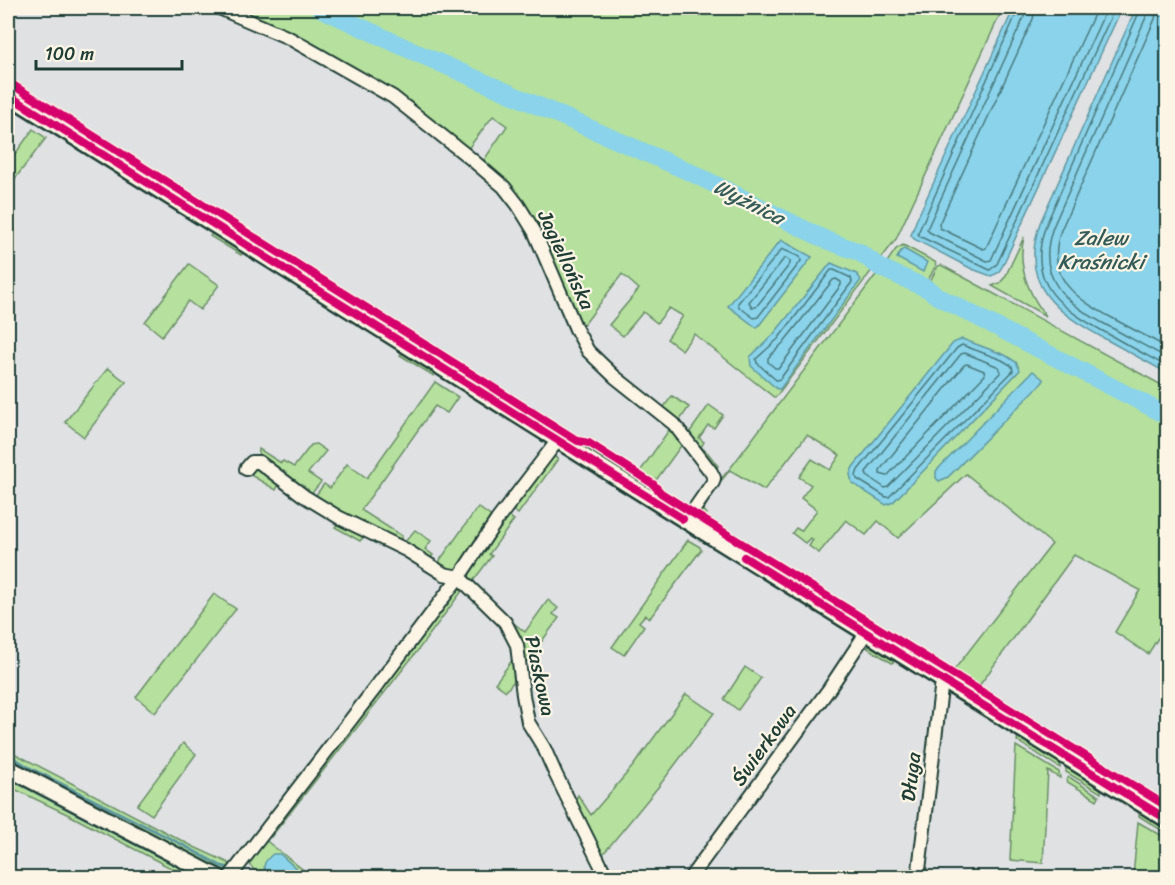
<svg xmlns="http://www.w3.org/2000/svg" width="1175" height="885" font-family="Sriracha,sans-serif">
<style>
.green{fill:#b5e09d;stroke:#6a8e68;stroke-width:1.5}
.water{fill:#8ad3ea;stroke:#5f97a1;stroke-width:1.5}
.lines{fill:none;stroke-linecap:round;stroke-linejoin:round}
.shore{stroke:#4a797d;stroke-width:1.5}
.stream{stroke:#5f97a1;stroke-width:3}
.river{stroke:#8ad3ea;stroke-width:18}
.minor-casing{stroke:#1f3d34;stroke-width:16}
.tertiary-casing{stroke:#1f3d34;stroke-width:20}
.minor{stroke:#fcf5e5;stroke-width:12}
.tertiary{stroke:#fcf5e5;stroke-width:15}
.cycleway-casing{stroke:#fcf5e5;stroke-width:11}
.cycleway{stroke:#d6006c;stroke-width:8}
.labels{text-anchor:middle;dominant-baseline:central;stroke-width:4.5;stroke-linejoin:round;paint-order:stroke}
.street-label{font-size:20px;fill:#1f3d34;stroke:#fcf5e5}
.water-label{font-size:21px;font-style:italic;fill:#345b58;stroke:#fcf5e5}
</style>
<rect width="100%" height="100%" fill="#dfe1e3"/>
<filter id="ink" filterUnits="userSpaceOnUse"><feTurbulence type="fractalNoise" baseFrequency=".0167" numOctaves="2"/><feDisplacementMap in="SourceGraphic" scale="12" xChannelSelector="R" yChannelSelector="G"/><feConvolveMatrix kernelMatrix="1 2 1 2 8 2 1 2 1" color-interpolation-filters="sRGB"/></filter>
<g filter="url(#ink)">
<g class="green">
<polygon points="226,8 1003,8 896,239 881,259 866,251 863,255 876,265 775,398 694,334 682,350 667,339 683,316 669,308 657,323 643,312 623,336 609,325 639,289 622,274 580,330 554,267 482,163 507,126 493,116 467,150 445,132"/>
<polygon points="33,129 46,138 8,188 8,164"/>
<polygon points="213,233 243,250 243,253 241,255 210,236"/>
<path d="M1024,237C1017,266 1028,293 1046,316L992,286L1000,283L1005,277Z"/>
<polygon points="903,245 935,262 936,265 925,286 920,280 887,262 896,249"/>
<polygon points="189,264 219,285 200,310 188,301 162,336 145,322"/>
<polygon points="941,265 1167,388 1167,412 927,287 938,266"/>
<polygon points="881,268 1167,418 1167,639 1160,635 1148,654 1115,632 1140,590 1074,555 979,686 954,670 1052,544 966,474 898,538 878,521 866,535 846,520 819,553 809,546 813,540 810,538 805,543 792,533 796,528 801,531 817,510 801,498 811,485 799,477 812,459 830,470 840,455 807,435 764,490 730,470 716,487 703,511 707,514 706,516 701,513 700,509 716,485 732,466"/>
<polygon points="402,353 435,373 434,376 400,355"/>
<polygon points="108,368 126,382 84,437 65,422"/>
<polygon points="435,382 458,397 447,413 435,406 361,510 402,536 399,541 353,520 316,498 316,495 324,484 330,488 347,464 367,478"/>
<polygon points="672,396 689,407 680,420 663,408"/>
<polygon points="709,405 723,415 714,428 708,425 699,438 704,442 701,447 708,453 718,466 716,469 687,436"/>
<polygon points="671,427 683,443 654,483 639,473"/>
<polygon points="316,444 326,451 308,473 321,482 311,494 258,458 259,449 281,463 283,461 294,467 311,445"/>
<polygon points="553,456 558,459 518,514 511,509"/>
<polygon points="256,467 279,484 276,490 249,474"/>
<polygon points="478,507 493,518 459,569 453,572 440,565 440,560"/>
<polygon points="506,515 514,520 489,554 492,556 473,581 496,609 525,632 548,600 558,608 553,614 559,618 522,668 520,648 469,578 471,566"/>
<polygon points="338,524 365,535 360,541 335,527"/>
<polygon points="415,530 431,541 425,549 433,555 430,559 404,543"/>
<polygon points="688,540 700,547 701,550 650,618 645,615 639,622 644,626 624,655 612,647"/>
<polygon points="460,586 465,587 418,650 271,837 267,833 456,588"/>
<polygon points="214,594 236,609 155,713 136,697"/>
<polygon points="874,646 895,660 892,663 866,647"/>
<polygon points="516,655 517,677 506,691 495,683"/>
<polygon points="745,667 761,678 738,710 724,699"/>
<polygon points="686,694 714,713 659,786 603,854 611,870 610,872 574,803 578,795 591,815 633,766"/>
<polygon points="1018,736 1060,763 1060,768 1017,741"/>
<polygon points="183,743 196,754 152,815 137,805"/>
<polygon points="1016,746 1059,772 1060,778 1048,771 1043,863 1010,860"/>
<polygon points="8,750 194,847 229,863 230,868 227,871 218,871 8,762"/>
<polygon points="1066,767 1101,788 1101,793 1066,772"/>
<polygon points="8,775 208,877 188,877 71,816 8,786"/>
<polygon points="1069,777 1099,796 1097,800 1066,781"/>
<polygon points="1142,812 1167,829 1167,834 1139,816 1139,813"/>
<polygon points="1138,822 1166,838 1164,877 1133,877"/>
<polygon points="264,839 311,876 310,878 260,877 250,865 249,859"/>
</g>
<g class="water">
<polygon points="1014,8 1122,8 1002,267 998,273 991,276 972,269 914,239 911,235 916,221"/>
<path d="M1136,8H1167V373C1147,362 1127,351 1107,340C1057,313 1018,286 1040,223Z"/>
<polygon points="781,240 812,257 757,328 728,306"/>
<polygon points="904,249 927,262 923,272 897,258 901,251"/>
<polygon points="831,263 857,274 861,280 780,389 777,389 751,366 750,357 773,335"/>
<polygon points="962,339 1005,355 1016,362 1020,370 906,489 893,502 886,505 852,483 850,474 853,467 953,343"/>
<polygon points="1033,371 1043,379 1043,382 948,477 939,481 936,478 936,471"/>
<path d="M273,854H280L299,871L300,877H268C261,867 264,861 273,854Z"/>
</g>
<g class="lines">
<g class="shore">
<polyline points="1019,8 918,233 919,236 990,270 997,264 1115,8"/>
<polyline points="1026,8 1025,15 927,229 929,232 987,261 991,260 1107,8"/>
<polyline points="1035,8 1033,19 939,224 940,228 983,249 986,248 1097,8"/>
<path d="M1141,8L1046,225C1024,285 1063,310 1110,335C1129,346 1148,356 1168,367"/>
<path d="M1148,8L1147,15L1053,227C1034,281 1068,304 1110,327C1129,337 1148,348 1168,358"/>
<path d="M1157,8L1155,19L1061,230C1044,279 1077,299 1114,319C1132,329 1150,338 1168,348"/>
<polygon points="782,249 800,257 801,261 758,317 754,318 739,307 738,303"/>
<polygon points="786,258 790,261 790,264 756,307 752,307 749,302 783,260"/>
<polygon points="831,270 834,270 851,278 852,282 780,379 776,380 757,363 756,359 778,339"/>
<polygon points="836,279 841,282 841,285 779,368 775,368 768,362 768,358 783,343 833,280"/>
<polygon points="962,345 1002,360 1012,366 1013,371 889,497 886,497 857,479 856,476 858,470 957,348"/>
<polygon points="965,353 999,367 1001,372 888,487 885,488 867,476 866,472 961,354"/>
<polygon points="967,364 984,371 985,375 887,476 880,474 880,470 964,365"/>
</g>
<g class="stream">
<polyline points="8,754 28,767 183,845 221,866 230,868"/>
<polyline points="8,778 200,878"/>
</g>
<polyline class="river" points="320,8 408,49 692,173 826,240 859,252 881,268 928,289 937,296 1168,416"/>
<g class="minor-casing">
<g id="minor">
<polyline points="219,8 289,38 393,97 470,158 504,187 518,205 534,231 576,329 588,351 615,377 674,424 711,472 714,478 713,482 686,521"/>
<polyline points="246,469 252,462 259,462 304,496 340,518 406,550 444,574 459,577 505,622 517,645 523,695 528,722 544,748 556,775 607,878"/>
<polyline points="229,878 389,670 459,577 497,520 558,440"/>
<polyline points="690,878 829,689 866,633"/>
<polyline points="918,878 942,681"/>
</g>
</g>
<g class="tertiary-casing">
<g id="tertiary">
<polyline points="8,95 661,505 1168,820"/>
<polyline points="8,768 219,878"/>
</g>
</g>
<use href="#minor" class="minor"/>
<use href="#tertiary" class="tertiary"/>
<g class="cycleway-casing">
<g id="cycleway">
<polyline points="8,82 578,441 589,443 653,484 661,493 691,512 1168,807"/>
<polyline points="8,95 683,519"/>
<polyline points="744,557 1168,820"/>
</g>
</g>
<use href="#cycleway" class="cycleway"/>
</g>
</g>
<g class="labels">
<g class="street-label">
<text transform="translate(566 260) rotate(65)">Jagiellońska</text>
<text transform="translate(540 676) rotate(78)">Piaskowa</text>
<text transform="translate(764 745) rotate(-54)">Świerkowa</text>
<text transform="translate(911 777) rotate(-83)">Długa</text>
</g>
<g class="water-label">
<text transform="translate(749 202) rotate(27)">Wyżnica</text>
<text x="1101" y="238">Zalew<tspan x="1101" dy="24">Kraśnicki</tspan></text>
</g>
</g>
<rect width="1175" height="885" fill="none" stroke="#fcf5e5" stroke-width="30"/>
<rect x="15" y="15" width="1145" height="855" fill="none" stroke="#1f3d34" stroke-width="2" filter="url(#ink)"/>
<path d="M36 60v9h146v-9" fill="none" stroke="#1f3d34" stroke-width="3"/>
<text x="45" y="60" font-size="18" fill="#1f3d34" stroke="#fcf5e5" stroke-width="4.5" paint-order="stroke">100 m</text>
</svg>
